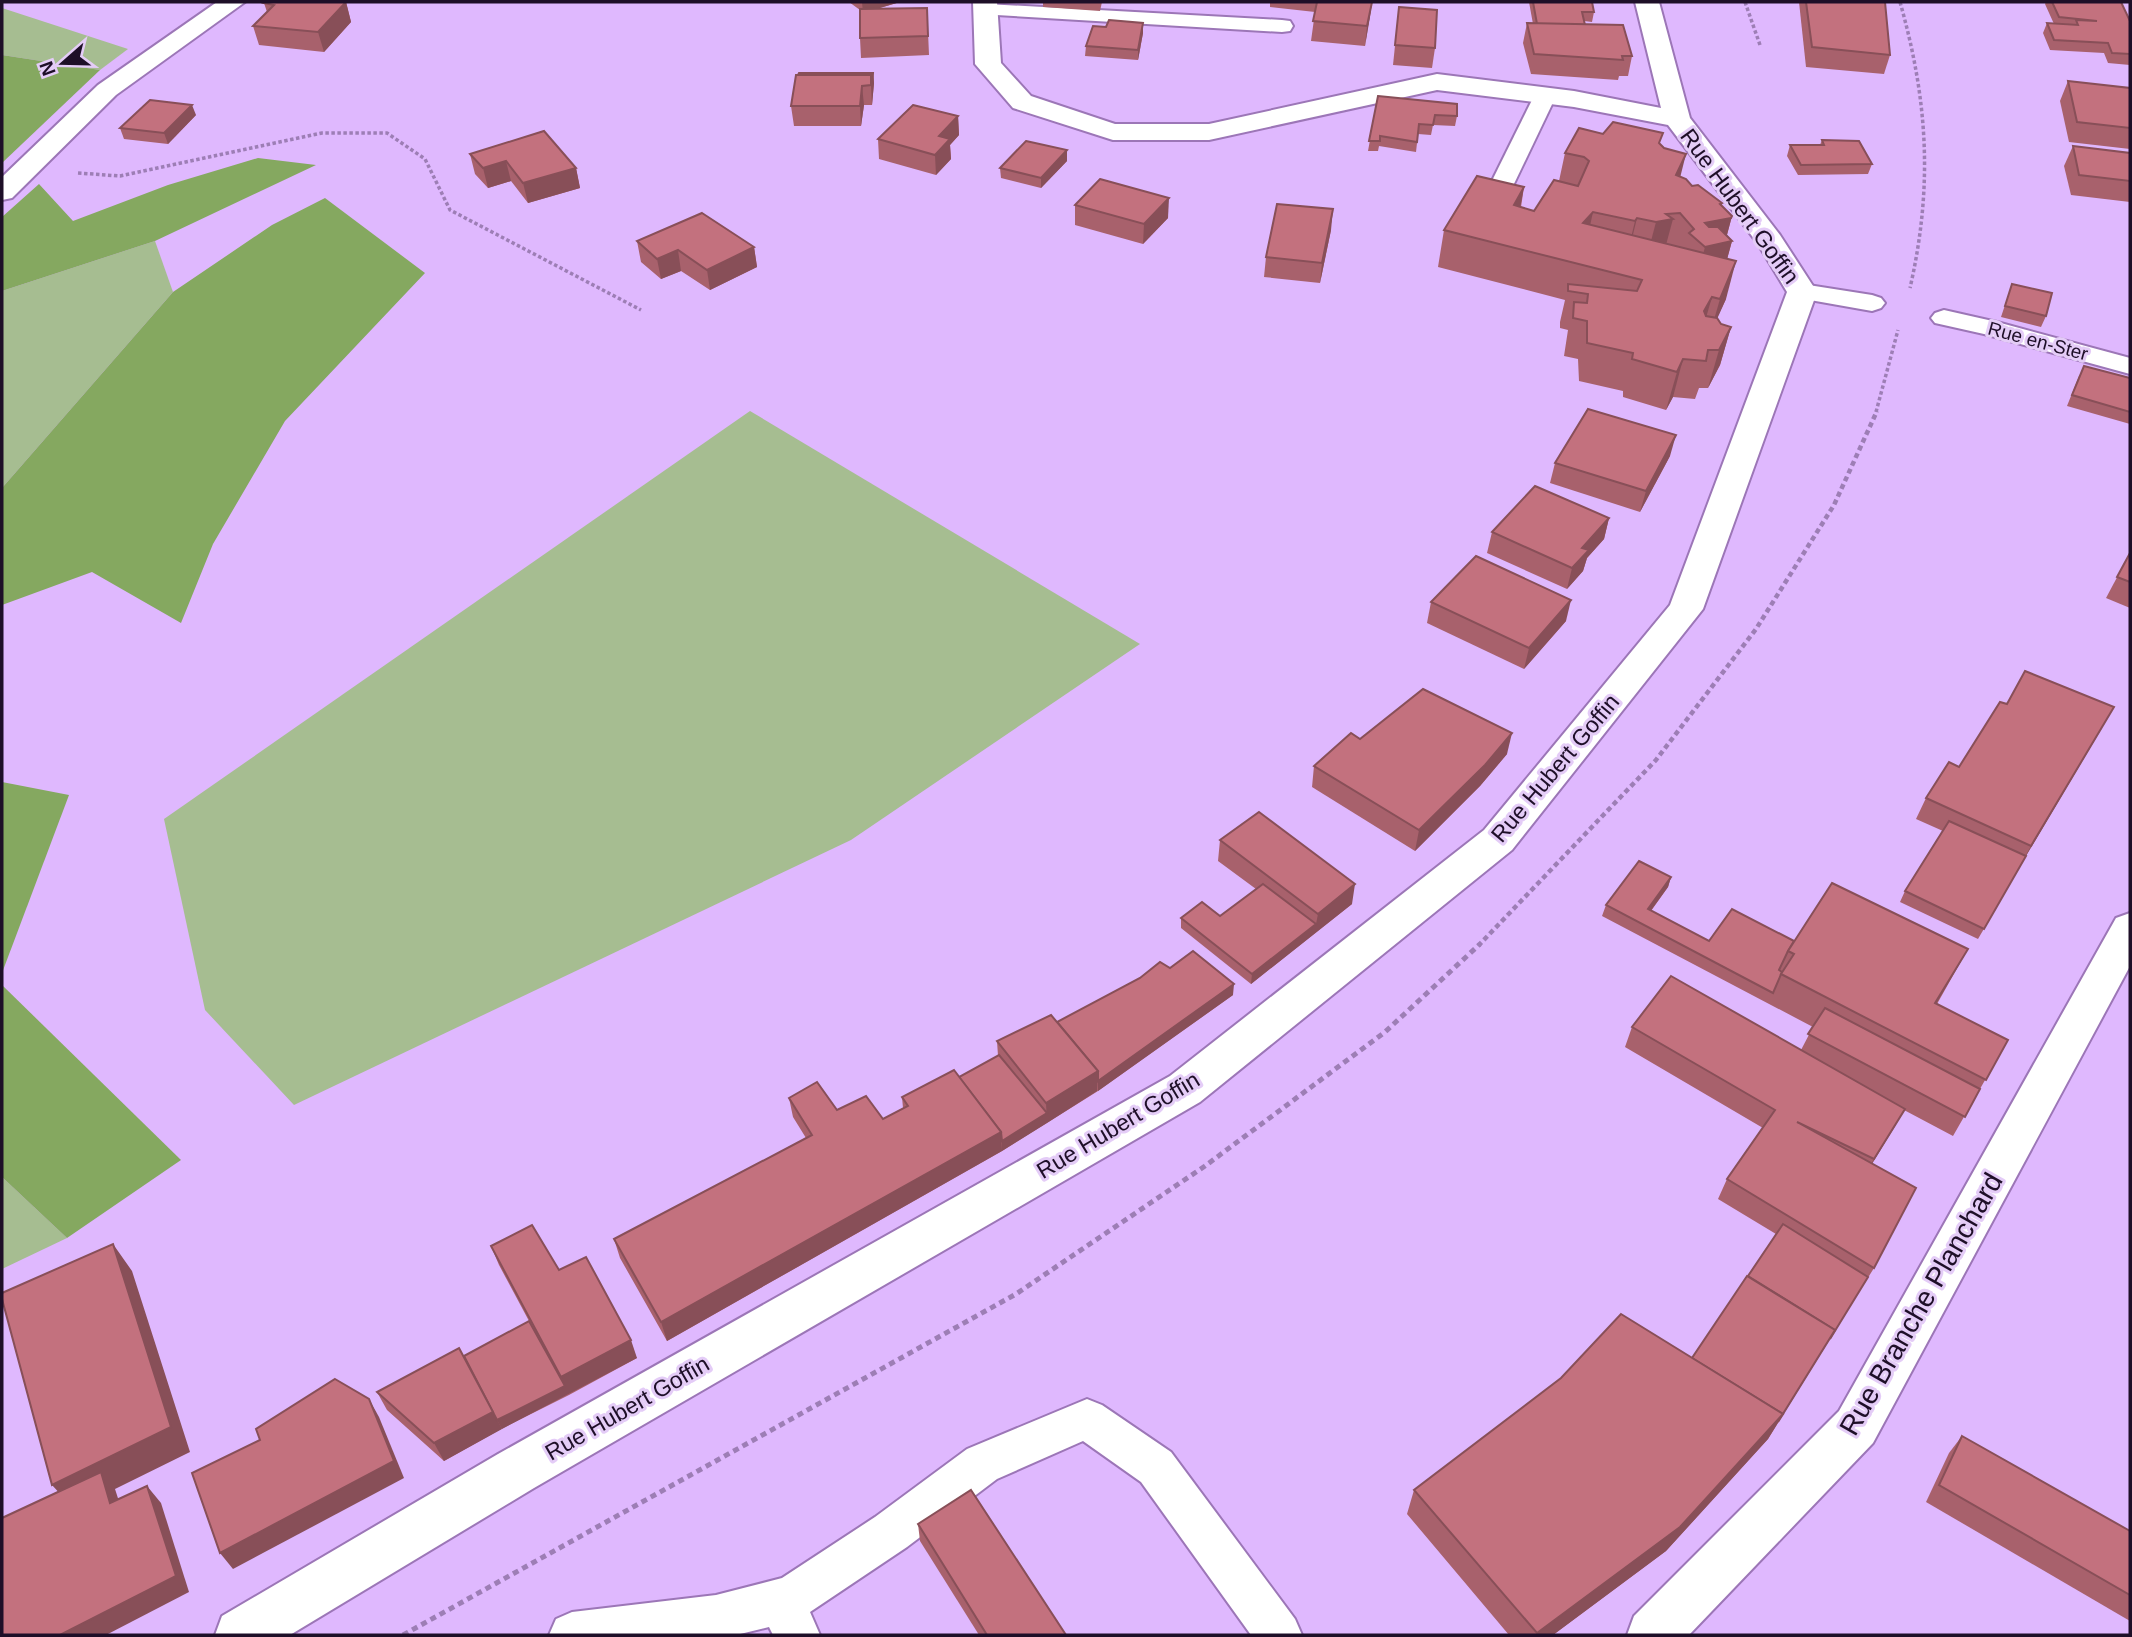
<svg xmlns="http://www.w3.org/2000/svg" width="2132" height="1637" font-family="Helvetica,sans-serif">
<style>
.green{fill:#a6bd91}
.forest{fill:#85a860}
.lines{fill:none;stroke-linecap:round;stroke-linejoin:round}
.service-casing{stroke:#9c76b7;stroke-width:4}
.minor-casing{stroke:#9c76b7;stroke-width:4}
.secondary-casing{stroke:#9c76b7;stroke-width:4}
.path-far2{stroke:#9d7eb5;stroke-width:3.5;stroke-dasharray:3.5 2.5;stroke-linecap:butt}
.path-far1{stroke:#9d7eb5;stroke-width:4.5;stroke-dasharray:5 3.5;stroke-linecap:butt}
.path{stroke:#9d7eb5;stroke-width:5;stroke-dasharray:6 4.5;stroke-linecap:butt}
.service{fill:#fff;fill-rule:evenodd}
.minor{fill:#fff;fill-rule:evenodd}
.secondary{fill:#fff;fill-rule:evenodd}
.wall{fill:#a8616c}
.shaded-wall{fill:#884f58}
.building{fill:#c3717e;stroke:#884f58;stroke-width:2}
.labels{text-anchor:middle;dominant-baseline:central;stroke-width:6;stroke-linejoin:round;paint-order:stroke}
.far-street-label{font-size:19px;fill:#1e0f28;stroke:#e4ccf7}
.street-label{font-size:23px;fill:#1e0f28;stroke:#e4ccf7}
.near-street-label{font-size:28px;fill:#1e0f28;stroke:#e4ccf7}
</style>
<rect width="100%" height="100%" fill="#dfb8fe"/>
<g class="green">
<polygon points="2,8 128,49 100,70 2,55"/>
<polygon points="155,241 173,292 2,488 2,291"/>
<polygon points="750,411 1140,644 851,840 294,1105 205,1010 164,819"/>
<polygon points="2,1177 67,1238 2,1269"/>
</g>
<g class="forest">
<polygon points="2,55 100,70 2,163"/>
<polygon points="258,158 316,165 155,241 2,291 2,217 39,184 73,221 168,185"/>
<polygon points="325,198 425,273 285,421 213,544 181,623 92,572 2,605 2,488 173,292 272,225"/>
<polygon points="2,782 69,795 2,973"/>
<polygon points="2,985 181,1160 67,1238 2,1177"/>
</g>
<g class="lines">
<g class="service-casing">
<g id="service">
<polygon points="986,4 1282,20 1290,21 1293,26 1290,31 1282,32 979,14 975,10 979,6"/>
<polygon points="1545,89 1553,91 1556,96 1501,211 1498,216 1489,218 1480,216 1477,211 1534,96 1537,91"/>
<polygon points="1802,284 1872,295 1881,298 1885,303 1881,308 1872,311 1793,297 1789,292 1793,287"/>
<polygon points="1944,310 1997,322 2130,358 2130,374 1984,334 1935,323 1931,318 1935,313"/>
<polygon points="1087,1399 1102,1405 1171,1452 1295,1619 1302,1635 1251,1635 1141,1482 1083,1441 997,1479 907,1547 810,1612 820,1635 773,1635 769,1627 736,1635 549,1635 556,1619 572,1612 716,1595 782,1578 875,1517 967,1449"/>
</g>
</g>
<g class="minor-casing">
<g id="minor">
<polygon points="217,2 245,2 116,95 12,198 2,200 2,177 98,85"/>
<polygon points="973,2 997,2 1001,63 1031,96 1115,124 1209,124 1437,74 1574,91 1661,108 1635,2 1659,2 1690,118 1780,235 1817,292 1703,609 1512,850 1200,1102 534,1488 290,1635 215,1635 222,1616 498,1454 1170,1076 1484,830 1670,605 1787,292 1758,244 1668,125 1574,107 1437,90 1209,140 1113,140 1013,108 975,64"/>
</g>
</g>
<g class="secondary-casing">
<polygon id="secondary" points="2130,913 2130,966 1873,1443 1689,1635 1627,1635 1634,1616 1839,1411 2116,918"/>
</g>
<g class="path-far2">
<polyline points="1745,2 1760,45"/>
<path d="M1900,2C1928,101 1933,187 1910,288"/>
<polyline points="78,173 120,176 322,133 387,133 425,159 450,210 641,310"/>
<polyline points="1876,412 1898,330"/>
</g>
<polyline class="path-far1" points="1478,946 1656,760 1756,629 1834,505 1877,411"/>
<polyline class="path" points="403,1635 1016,1294 1205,1166 1385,1032 1480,944"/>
<use href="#service" class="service"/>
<use href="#minor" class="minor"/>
<use href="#secondary" class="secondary"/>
</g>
<g class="wall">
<polygon points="346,2 351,22 324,52 259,45 253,26 267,12 264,3"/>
<polygon points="849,2 900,2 876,9 927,8 929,55 861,58 860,38 860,10"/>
<polygon points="1043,2 1102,2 1100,11 1043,7"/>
<polygon points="1270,2 1372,2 1365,46 1311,41 1315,12 1270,7"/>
<polygon points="1529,2 1592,2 1594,12 1592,22 1584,21 1585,25 1632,56 1628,76 1619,76 1618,80 1531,74 1523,43 1527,23 1533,24"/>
<polygon points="1799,2 1885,2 1890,55 1884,74 1806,67"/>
<polygon points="2046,2 2121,2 2130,21 2130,65 2108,63 2104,53 2050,50 2043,33 2047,23 2054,24 2045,4"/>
<polygon points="1399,7 1435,48 1432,68 1393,65"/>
<polygon points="1143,33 1138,60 1085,56 1086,46"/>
<polygon points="873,73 874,83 872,105 864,105 861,126 794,126 791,106"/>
<polygon points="2068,81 2130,88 2130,149 2069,142 2060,101"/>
<polygon points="1378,96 1457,116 1455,126 1433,125 1431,135 1418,134 1416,152 1379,146 1378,151 1368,151"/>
<polygon points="196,115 168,144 124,139 120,128"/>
<polygon points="958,116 959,135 950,145 951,159 936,175 879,159 878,139"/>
<polygon points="1603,134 1660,145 1680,177 1692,186 1722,203 1721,206 1732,216 1727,235 1732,241 1727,259 1726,299 1717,318 1721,324 1731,327 1720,365 1708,388 1699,388 1695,399 1673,397 1666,410 1623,397 1623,391 1579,381 1578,359 1564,356 1568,330 1560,328 1560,322 1565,300 1438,267 1444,230 1524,187 1521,207 1534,211 1559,181 1565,153"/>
<polygon points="1822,140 1872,164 1868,174 1798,175 1787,156 1790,145 1820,145"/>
<polygon points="2073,146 2130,153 2130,202 2071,195 2064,166"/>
<polygon points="470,154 576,168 580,188 528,203 511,181 488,188 475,174"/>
<polygon points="1067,161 1041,188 1001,178 1000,168"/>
<polygon points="1075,205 1168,218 1143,244 1075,225"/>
<polygon points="1331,230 1320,283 1264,277 1266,257"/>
<polygon points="637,241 754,247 757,267 710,290 681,271 661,279 641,262"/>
<polygon points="2012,284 2046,316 2041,327 2001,317"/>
<polygon points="2079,376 2130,378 2130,424 2067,406"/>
<polygon points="1670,456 1640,512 1550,483 1555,463"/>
<polygon points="1609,518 1604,539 1587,558 1583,571 1567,589 1487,553 1492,532"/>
<polygon points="2130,553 2130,608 2106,598"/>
<polygon points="1431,602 1566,621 1524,669 1427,623"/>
<polygon points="2102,728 2020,866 1978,939 1900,902 1905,891 1943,831 1916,819 1926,798 1959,767"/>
<polygon points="1360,739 1507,754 1480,786 1415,851 1312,787 1314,766"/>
<polygon points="1220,840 1352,904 1251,984 1181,928 1181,918 1220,916 1256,889 1218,861"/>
<polygon points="1671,877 1668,887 1651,911 1709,941 1794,941 1968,949 1937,1004 2008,1040 1953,1136 1904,1110 1872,1164 1874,1268 1768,1439 1666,1551 1553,1635 1509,1635 1407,1514 1414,1490 1692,1358 1776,1234 1718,1199 1727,1179 1763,1128 1625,1047 1632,1027 1801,1050 1813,1027 1602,916 1606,905"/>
<polygon points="1170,968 1233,995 1098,1091 1002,1151 667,1341 620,1258 614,1239 806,1138 793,1117 789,1098 837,1110 883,1119 903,1108 902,1097 959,1077 998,1056 997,1041 1057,1022"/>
<polygon points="491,1246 559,1270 637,1358 569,1395 501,1429 444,1461 387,1410 377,1392 464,1356 529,1321 499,1265"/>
<polygon points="1962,1436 2130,1531 2130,1621 1926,1502 1949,1453"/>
<polygon points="918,1524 1066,1635 979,1635 920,1541"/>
</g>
<g class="shaded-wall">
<polygon points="346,2 351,22 324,52 318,32"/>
<polygon points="862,2 900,2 863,13"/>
<polygon points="1372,2 1370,17 1365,46 1367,26"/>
<polygon points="1143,23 1143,33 1138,60 1138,50"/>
<polygon points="873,73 874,83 872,105 871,85"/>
<polygon points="862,86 864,105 861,126 860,106"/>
<polygon points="192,105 196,115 168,144 164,133"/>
<polygon points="958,116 959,135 950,145 951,159 936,175 935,155 939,136"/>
<polygon points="1067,150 1067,161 1041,188 1041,178"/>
<polygon points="1686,154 1677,190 1676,175"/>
<polygon points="506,161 511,181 488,188 483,168"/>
<polygon points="576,168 580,188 528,203 523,183"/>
<polygon points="1524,187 1517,224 1514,205"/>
<polygon points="1169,198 1168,218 1143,244 1144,224"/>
<polygon points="1722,203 1717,221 1732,216 1725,242 1732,241 1722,278 1695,284 1705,247 1705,223"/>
<polygon points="1333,209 1331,230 1320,283 1322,263"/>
<polygon points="1593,212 1585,249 1583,223"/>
<polygon points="1637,218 1628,255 1626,259 1635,221"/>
<polygon points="1673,219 1663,256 1646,260 1656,222"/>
<polygon points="754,247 757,267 710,290 707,270"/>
<polygon points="678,250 681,271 661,279 657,259"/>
<polygon points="1736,261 1726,299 1709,337 1720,299"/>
<polygon points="1712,297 1701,335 1704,311"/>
<polygon points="1731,327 1720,365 1708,388 1719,350"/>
<polygon points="1683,359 1673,397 1666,410 1677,372"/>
<polygon points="1676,435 1670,456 1640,512 1646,491"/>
<polygon points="1609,518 1604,539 1587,558 1583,571 1567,589 1572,568 1582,548"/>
<polygon points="1571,600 1566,621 1524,669 1529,648"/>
<polygon points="2114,707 2020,866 1978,939 2031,846"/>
<polygon points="1512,733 1507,754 1480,786 1415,851 1419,830"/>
<polygon points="1671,877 1668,887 1644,920 1648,909"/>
<polygon points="1355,884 1352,904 1251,984 1252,974 1316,924 1318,914"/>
<polygon points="1968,949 1951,978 1920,1032 1935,1003"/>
<polygon points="1234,984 1233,995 1098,1091 1098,1081"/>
<polygon points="1098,1071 1097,1091 1047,1123 1046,1103"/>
<polygon points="1905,1109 1894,1128 1863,1178 1874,1159"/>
<polygon points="1047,1113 1047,1123 1002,1151 1002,1141"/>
<polygon points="1001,1132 1002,1151 667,1341 661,1322"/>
<polygon points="113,1244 132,1271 190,1452 115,1489 125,1520 74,1509 52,1485"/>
<polygon points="1868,1277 1768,1439 1666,1551 1553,1635 1536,1635 1537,1633 1783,1414"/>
<polygon points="631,1340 637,1358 502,1429 497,1420 565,1386 561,1377"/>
<polygon points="369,1399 379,1417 404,1478 233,1569 220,1553"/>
<polygon points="493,1412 502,1429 444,1461 434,1443"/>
<polygon points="147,1486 161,1503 189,1592 106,1635 60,1635"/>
</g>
<g class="building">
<polygon points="266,2 346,2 318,32 253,26 274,5 264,3"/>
<polygon points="1317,2 1372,2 1367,26 1313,21"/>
<polygon points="1533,2 1592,2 1594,12 1582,12 1585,25 1537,24"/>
<polygon points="1806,2 1885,2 1890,55 1812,47"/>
<polygon points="2052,2 2121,2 2130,21 2130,54 2112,53 2108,43 2054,40 2047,23 2078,25 2076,20 2097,21 2059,17"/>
<polygon points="1399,7 1437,10 1435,48 1395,45"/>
<polygon points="927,8 928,36 860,38 860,9"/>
<polygon points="1109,20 1143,23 1138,50 1086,46 1093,26 1106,27"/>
<polygon points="1527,23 1623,25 1632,56 1622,56 1623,60 1534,54"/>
<polygon points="799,73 873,73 872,84 871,75 798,75"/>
<polygon points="796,75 871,75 871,85 862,86 860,106 791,106"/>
<polygon points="2068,81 2130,88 2130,128 2077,122"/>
<polygon points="1378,96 1457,104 1457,116 1435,115 1433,125 1419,124 1417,142 1380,136 1380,141 1369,141"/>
<polygon points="150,100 192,105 164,133 120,128"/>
<polygon points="913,105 958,116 939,136 950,139 935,155 878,139"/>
<polygon points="1613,122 1663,133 1659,143 1664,148 1686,154 1676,175 1686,179 1692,186 1698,185 1722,203 1720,204 1732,216 1731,218 1705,223 1709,227 1718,227 1732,241 1705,247 1689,233 1694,229 1680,213 1666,214 1673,219 1656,222 1637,218 1635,221 1593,212 1583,223 1736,261 1720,299 1712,297 1704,311 1706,316 1717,318 1721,324 1731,327 1719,350 1708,350 1706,361 1683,359 1677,372 1632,359 1633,353 1587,343 1587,321 1573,318 1574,302 1587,303 1588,294 1568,291 1568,284 1637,291 1642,280 1444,230 1477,176 1524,187 1514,205 1534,211 1554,180 1578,186 1589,161 1584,157 1565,153 1579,128 1603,134"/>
<polygon points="544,131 576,168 523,183 506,161 483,168 470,154"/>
<polygon points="1822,140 1859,141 1872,164 1801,165 1790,145 1824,145"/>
<polygon points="1026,141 1067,150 1041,178 1000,168"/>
<polygon points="2073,146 2130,153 2130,181 2079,175"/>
<polygon points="1100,179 1169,198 1144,224 1075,205"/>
<polygon points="1277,204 1333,209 1322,263 1266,257"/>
<polygon points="702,213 754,247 707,270 678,250 657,259 637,241"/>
<polygon points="2012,284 2052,293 2046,316 2005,306"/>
<polygon points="2084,366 2130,378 2130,412 2072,395"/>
<polygon points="1588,409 1676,435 1646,491 1555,463"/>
<polygon points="1535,486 1609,518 1582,548 1589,550 1572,568 1492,532"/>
<polygon points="2130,553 2130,582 2117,577"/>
<polygon points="1476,556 1571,600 1529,648 1431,602"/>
<polygon points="2025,671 2114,707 2031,846 1926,798 1949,762 1959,767 2000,702 2007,704"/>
<polygon points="1423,689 1512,733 1485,765 1419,830 1314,766 1351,733 1360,739"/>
<polygon points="1259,812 1355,884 1318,914 1220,840"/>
<polygon points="1949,821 2026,856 1984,929 1905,891"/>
<polygon points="1639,861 1671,877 1648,909 1709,941 1732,909 1794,941 1788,951 1779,970 1782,972 1773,993 1606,905"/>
<polygon points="1832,883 1968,949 1935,1003 2008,1040 1986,1080 1781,974 1794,954 1788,951"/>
<polygon points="1263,884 1316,924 1252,974 1181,918 1202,902 1220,916"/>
<polygon points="1193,951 1234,984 1098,1081 1098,1071 1057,1022 1140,978 1160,962 1170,968"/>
<polygon points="1671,976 1905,1109 1874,1159 1797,1122 1916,1188 1874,1268 1727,1179 1775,1110 1632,1027"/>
<polygon points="1825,1008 1980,1089 1965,1117 1808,1034"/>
<polygon points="1051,1015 1098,1071 1046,1103 997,1041"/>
<polygon points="999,1055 1047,1113 1002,1141 1001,1132 959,1077"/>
<polygon points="954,1070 1001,1132 661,1322 614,1239 812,1135 789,1098 817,1082 837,1110 866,1096 883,1119 908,1106 902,1097"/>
<polygon points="1783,1224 1868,1277 1830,1339 1835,1330 1748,1276"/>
<polygon points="532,1225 559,1270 586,1257 631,1340 561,1377 491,1246"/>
<polygon points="113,1244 171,1427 52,1485 2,1299 2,1293"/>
<polygon points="1747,1276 1835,1330 1778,1422 1783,1414 1692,1358"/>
<polygon points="1621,1314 1783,1414 1680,1527 1537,1633 1414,1490 1561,1378"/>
<polygon points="529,1321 565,1386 497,1420 464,1356"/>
<polygon points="459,1348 493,1412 434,1443 377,1392"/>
<polygon points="335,1379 369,1399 394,1461 220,1553 192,1473 260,1440 256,1429"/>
<polygon points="1962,1436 2130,1531 2130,1595 1939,1485"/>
<polygon points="101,1472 110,1503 147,1486 176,1576 60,1635 2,1635 2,1518"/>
<polygon points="971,1490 1066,1635 987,1635 918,1524"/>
</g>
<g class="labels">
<g class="far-street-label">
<text transform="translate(2038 341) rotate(15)">Rue en-Ster</text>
</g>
<g class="street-label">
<text transform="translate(1740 206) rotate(54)">Rue Hubert Goffin</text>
<text transform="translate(1555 768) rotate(-50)">Rue Hubert Goffin</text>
<text transform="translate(1118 1125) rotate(-31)">Rue Hubert Goffin</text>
<text transform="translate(627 1408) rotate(-30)">Rue Hubert Goffin</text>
</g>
<g class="near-street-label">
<text transform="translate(1921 1304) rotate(-60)">Rue Branche Planchard</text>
</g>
</g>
<rect width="2132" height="1637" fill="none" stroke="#1e0f28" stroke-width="7"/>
<g transform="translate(63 63) rotate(250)" stroke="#e4ccf7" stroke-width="5" paint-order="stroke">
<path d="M0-5L12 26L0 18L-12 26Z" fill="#1e0f28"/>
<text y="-10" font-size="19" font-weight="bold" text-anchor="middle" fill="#1e0f28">N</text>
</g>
</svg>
